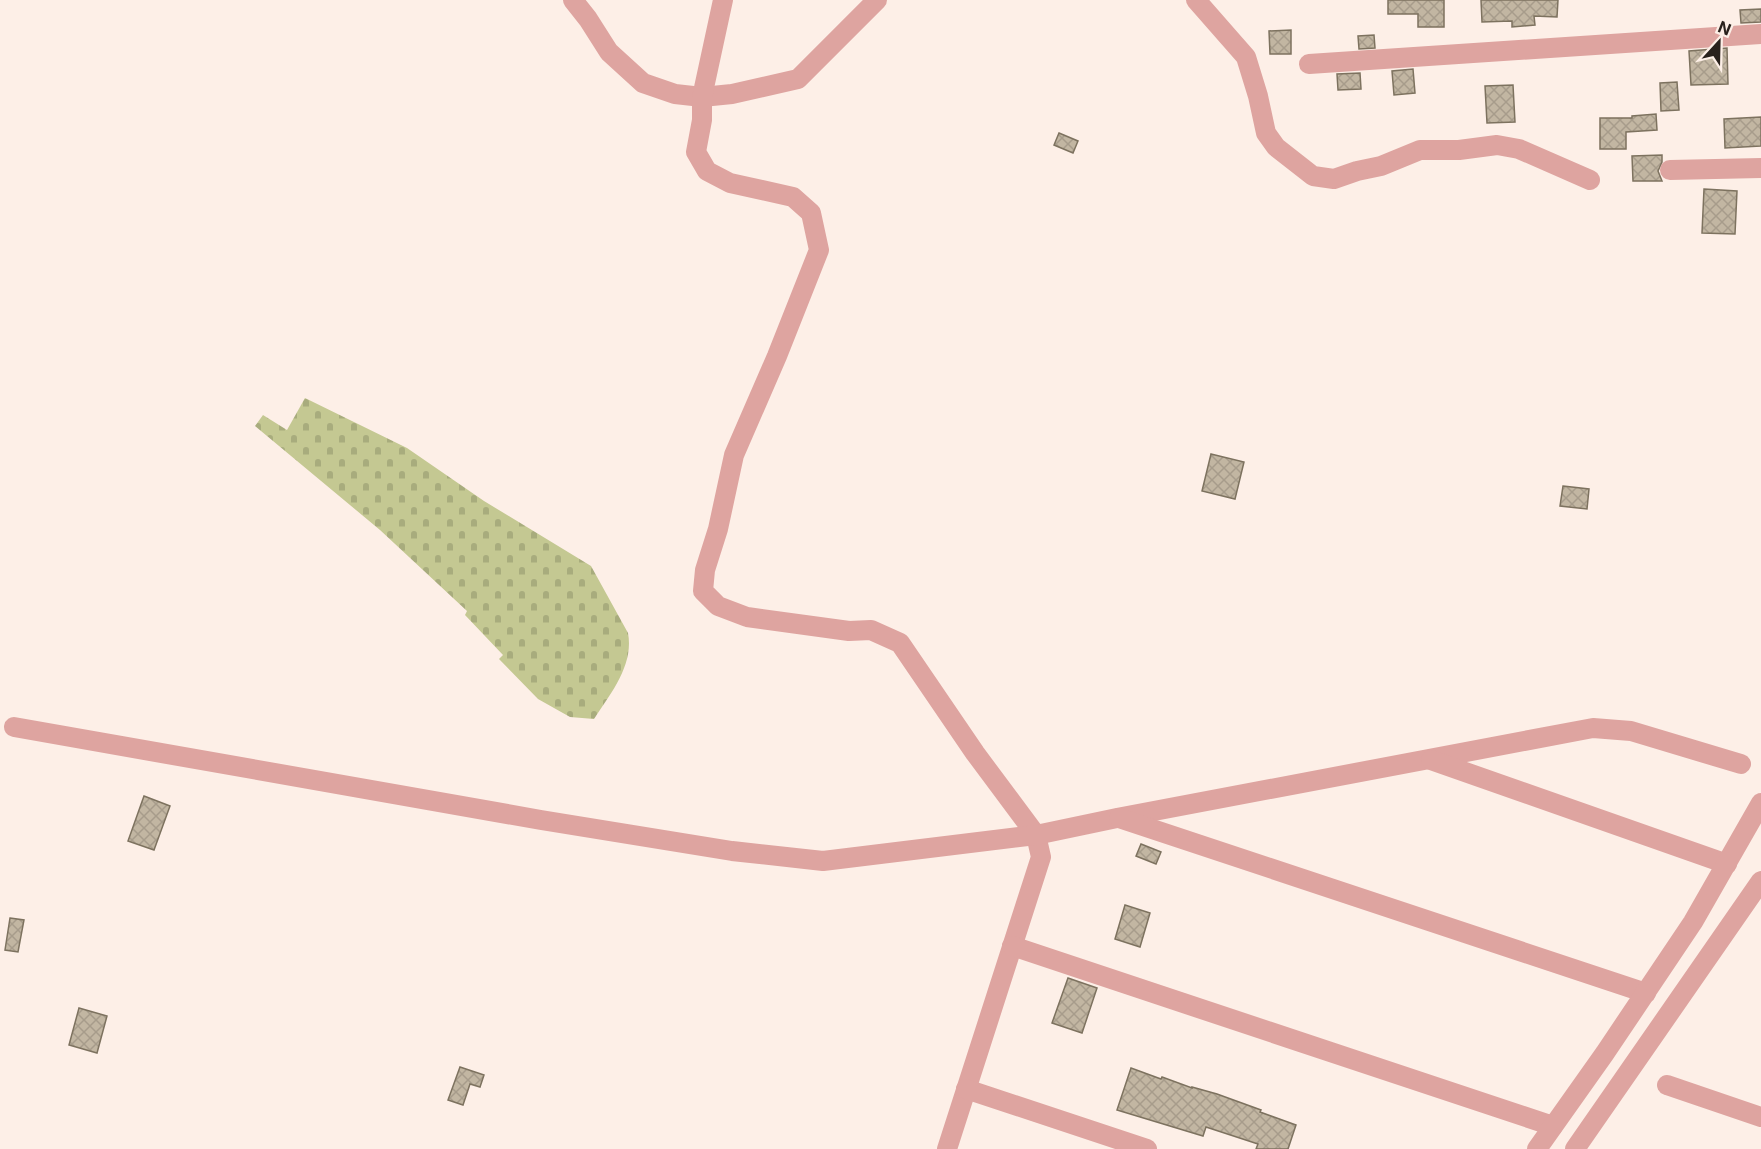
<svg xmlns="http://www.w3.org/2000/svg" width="1761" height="1149" font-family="Inter,sans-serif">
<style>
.cemetery{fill:url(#cemetery-stones)}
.building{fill:url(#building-cross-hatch);stroke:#7d725f;stroke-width:1.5}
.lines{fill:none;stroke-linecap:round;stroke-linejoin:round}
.minor{stroke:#dea4a0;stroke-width:20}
</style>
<defs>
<pattern id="cemetery-stones" width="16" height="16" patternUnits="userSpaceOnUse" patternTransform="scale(1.5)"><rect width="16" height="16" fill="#c4c892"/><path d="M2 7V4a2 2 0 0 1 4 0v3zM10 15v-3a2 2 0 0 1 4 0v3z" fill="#a8ac7d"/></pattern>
<pattern id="building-cross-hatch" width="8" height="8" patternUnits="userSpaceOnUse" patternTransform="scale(1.5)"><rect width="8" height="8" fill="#c2b6a2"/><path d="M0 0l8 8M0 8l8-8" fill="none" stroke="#a79c8b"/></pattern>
</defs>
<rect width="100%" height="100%" fill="#fdefe7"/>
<path class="cemetery" d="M305,398L407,448L484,501L591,566L628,633C634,665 611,693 594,719L570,717L538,699L499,659L503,655L465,615L467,611L380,530L255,426L263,415L287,430Z"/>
<g class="building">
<polygon points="1388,0 1444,0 1444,27 1418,27 1418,14 1388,14"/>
<polygon points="1481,0 1558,0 1557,17 1534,16 1535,25 1512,27 1512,21 1482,22"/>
<polygon points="1761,9 1761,22 1741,23 1740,10"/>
<polygon points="1291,30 1291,54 1270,54 1269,31"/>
<polygon points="1374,35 1375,48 1359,49 1358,36"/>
<polygon points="1727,48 1728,84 1691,85 1689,51"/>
<polygon points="1413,69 1415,93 1394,95 1392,71"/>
<polygon points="1360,73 1361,89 1338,90 1337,74"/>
<polygon points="1677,82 1679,110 1661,111 1660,83"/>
<polygon points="1513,85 1515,122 1487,123 1485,86"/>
<polygon points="1656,114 1657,130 1626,132 1626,149 1600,149 1600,118 1632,118 1632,116"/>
<polygon points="1761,117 1761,146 1725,148 1724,119"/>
<polygon points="1059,133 1078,141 1073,153 1054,145"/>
<polygon points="1662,155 1662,162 1658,171 1662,181 1633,181 1632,156"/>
<polygon points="1704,189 1737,191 1735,234 1702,233"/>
<polygon points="1211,454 1244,462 1235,499 1202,491"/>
<polygon points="1563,486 1589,489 1587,509 1560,506"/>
<polygon points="144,796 170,806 154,850 128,841"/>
<polygon points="1141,844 1161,852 1156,864 1136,856"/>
<polygon points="1125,905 1150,913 1140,947 1115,939"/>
<polygon points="10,918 24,920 18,952 5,950"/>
<polygon points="1068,978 1097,988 1082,1033 1052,1023"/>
<polygon points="79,1008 107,1016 97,1053 69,1045"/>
<polygon points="460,1067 484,1075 480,1087 470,1084 463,1105 448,1100"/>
<polygon points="1131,1068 1161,1079 1162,1077 1192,1088 1192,1087 1217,1094 1261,1110 1260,1112 1296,1125 1288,1149 1256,1149 1258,1144 1206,1127 1203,1136 1117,1110"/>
</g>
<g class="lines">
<g class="minor">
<polyline points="573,0 588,19 609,52 643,83 675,94 702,97 732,94 798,79 877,0"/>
<polyline points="723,0 702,97 702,120 696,152 707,171 730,183 793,197 811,213 819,250 777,356 734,455 718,529 705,570 703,591 718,606 747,617 849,631 871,630 900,643 975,753 1036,835 1041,857 947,1149"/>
<polyline points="1196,0 1246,57 1258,96 1266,133 1276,147 1313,176 1334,179 1357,171 1381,166 1420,150 1459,150 1497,145 1519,149 1590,180"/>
<polyline points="1309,64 1761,34"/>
<polyline points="1670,170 1761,168"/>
<polyline points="14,727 541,820 732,851 823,861 1036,835 1117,818 1593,728 1631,731 1741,764"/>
<polyline points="1431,760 1727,864"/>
<polyline points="1119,818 1646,993"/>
<polyline points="1012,946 1553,1126"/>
<polyline points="1667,1085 1761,1117"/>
<polyline points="966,1089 1147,1149"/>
<polyline points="1537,1149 1605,1053 1693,922 1761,803"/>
<polyline points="1575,1149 1761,881"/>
</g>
</g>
<g transform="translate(1719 42) rotate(22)" stroke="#fdefe7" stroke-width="4.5" paint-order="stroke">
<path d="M0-4.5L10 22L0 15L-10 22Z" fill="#29211c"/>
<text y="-9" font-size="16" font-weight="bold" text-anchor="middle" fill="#29211c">N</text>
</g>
</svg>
